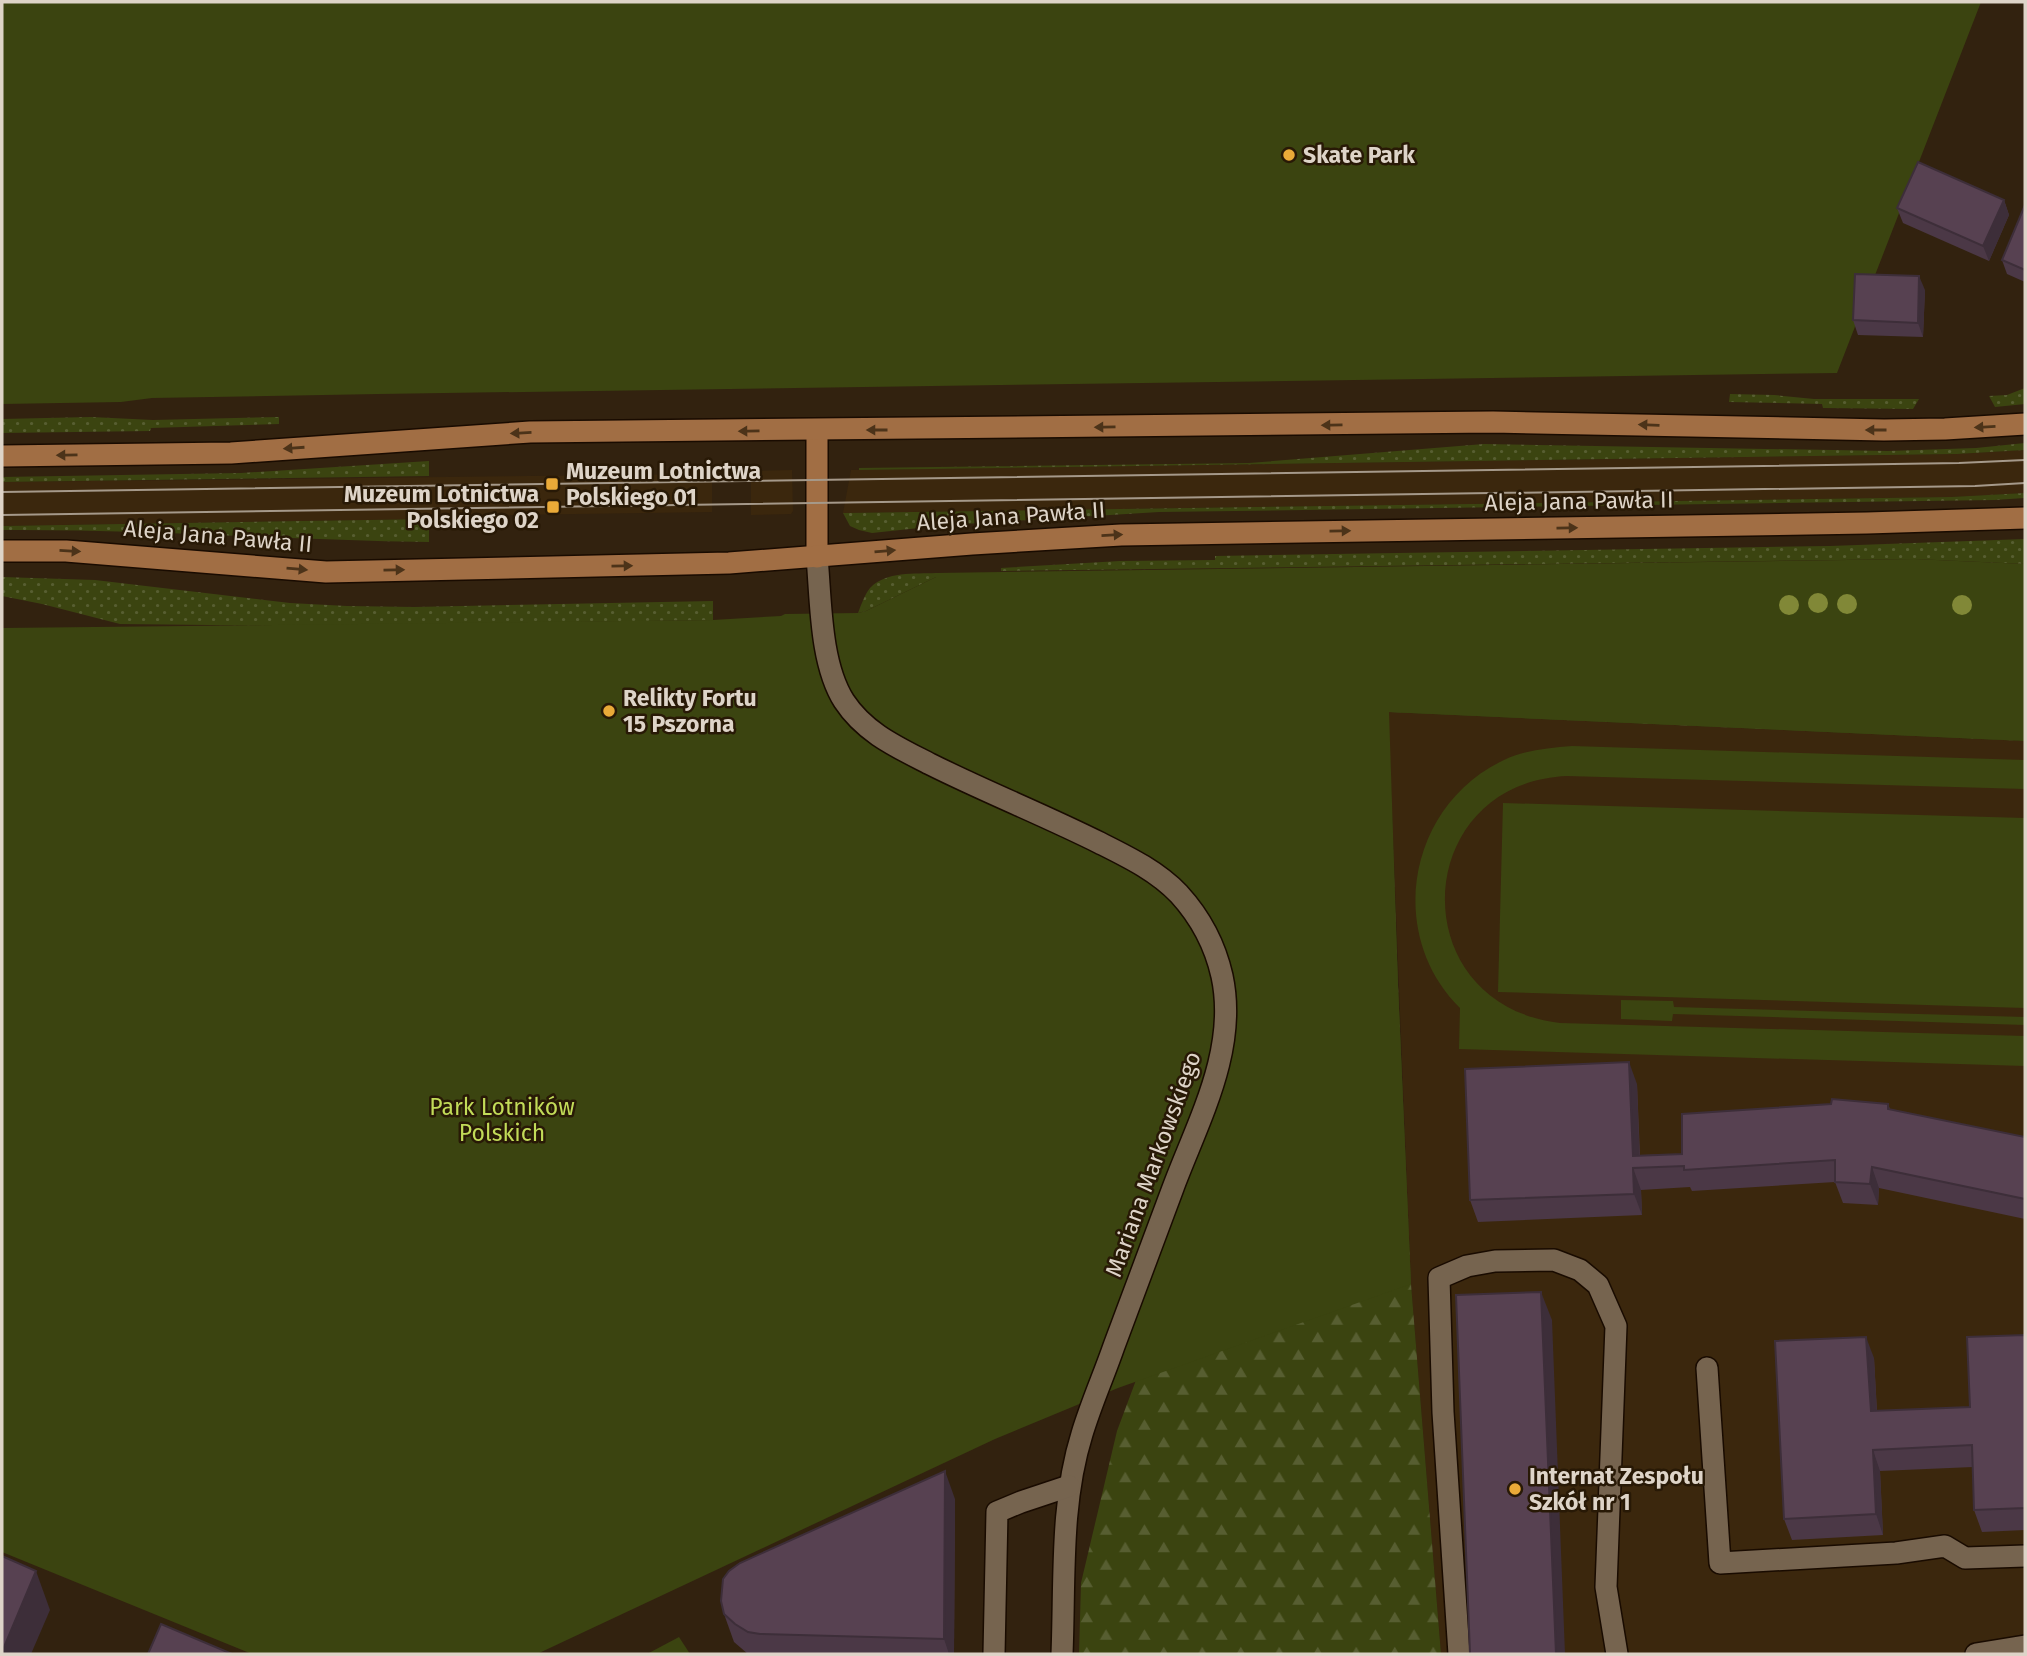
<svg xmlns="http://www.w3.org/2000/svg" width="2027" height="1656" font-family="'Fira Sans',sans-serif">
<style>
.built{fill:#3b270d}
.grass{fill:url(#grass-dots)}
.forest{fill:url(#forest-firs)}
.park{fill:#3b4410}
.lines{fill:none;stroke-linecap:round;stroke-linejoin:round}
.minor-casing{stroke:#190b00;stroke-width:24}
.major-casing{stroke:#190b00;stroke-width:24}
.minor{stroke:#76644f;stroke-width:21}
.major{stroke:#a16e44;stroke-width:21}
.tram{stroke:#a5998a;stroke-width:2}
.tree{fill:#818837}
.wall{fill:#4b3846}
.shaded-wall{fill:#3d2e39}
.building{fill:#574151;stroke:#3d2e39;stroke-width:2}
.oneway{fill:#4c3319}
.poi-dot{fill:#eaaa38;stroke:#281906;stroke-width:2.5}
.labels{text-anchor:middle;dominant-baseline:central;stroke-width:5;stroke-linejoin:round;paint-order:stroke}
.poi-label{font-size:23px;font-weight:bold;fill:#ded4c8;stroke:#281906;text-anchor:start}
.street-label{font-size:23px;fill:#ded4c8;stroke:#281906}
.park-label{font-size:23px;fill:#c2db58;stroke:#281906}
</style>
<defs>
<pattern id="grass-dots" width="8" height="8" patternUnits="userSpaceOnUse" patternTransform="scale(1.75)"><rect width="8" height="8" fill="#3b4410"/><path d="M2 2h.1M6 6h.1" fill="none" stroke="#575e31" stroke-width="1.8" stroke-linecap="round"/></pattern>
<pattern id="forest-firs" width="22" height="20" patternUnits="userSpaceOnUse" patternTransform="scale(1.75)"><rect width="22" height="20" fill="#3b4410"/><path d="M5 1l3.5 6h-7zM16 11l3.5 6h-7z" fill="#575e31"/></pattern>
</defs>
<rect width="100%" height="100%" fill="#32220f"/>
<g class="built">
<polygon points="2025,450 2025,493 2011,494 1951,497 843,513 851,470 1957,454"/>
<polygon points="792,470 793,511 791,514 751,515 751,471"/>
<polygon points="712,474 712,512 430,516 429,519 2,526 2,482"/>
<polygon points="1388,712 2025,741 2025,1654 1441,1654 1411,1284"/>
</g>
<g class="grass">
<polygon points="2025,388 2025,404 1995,407 1989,396 2007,395"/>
<polygon points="1730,394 1774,395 1814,399 1919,399 1913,409 1823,408 1822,404 1729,402"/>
<polygon points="91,417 153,420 279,417 279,424 151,428 150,431 2,433 2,419"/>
<polygon points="2025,443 2025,450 1957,454 859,470 859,468 1249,463 1484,444 1888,451 1976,448"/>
<polygon points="429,461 429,476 2,482 2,477 241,473"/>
<polygon points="2025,493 2025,498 1994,500 1159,512 947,525 872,533 859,530 850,526 843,513 1951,497"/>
<path d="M429,519V542C286,540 144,529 2,530V526Z"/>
<polygon points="2025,539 2025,564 1914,559 1001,571 1001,568 1120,561 1215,560 1215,556 1830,546"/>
<path d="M936,573V577L866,611L858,613C861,605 865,594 870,588C886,571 915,574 936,573Z"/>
<polygon points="2,577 95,580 290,603 347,606 414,607 713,601 713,620 317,626 120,624 42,604 2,596"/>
</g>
<polygon class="forest" points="1383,701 2025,741 1388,712 1398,985 1411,1284 1441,1654 1079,1654 1081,1583 1117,1431 1243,1094"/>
<g class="park">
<polygon points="2,2 1981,2 1837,373 379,394 152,398 121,402 2,404"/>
<polygon points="1914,559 2025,564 2025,741 1389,712 1398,985 1411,1284 1118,1388 995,1439 537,1654 252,1654 2,1552 2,628 713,620 781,616 785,614 858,613 866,611 936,577 936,573"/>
<path d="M1572,746L2025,760V789L1567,776C1410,783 1401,1004 1560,1023L2025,1036V1066L1459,1049L1460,1008C1385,934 1408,805 1504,760C1525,750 1548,748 1572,746Z"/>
<polygon points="1503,803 2025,818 2025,1008 1498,992"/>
<polygon points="1621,1000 1673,1001 1674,1007 2025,1017 2025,1025 1673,1014 1672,1021 1621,1019"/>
<polygon points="679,1637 690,1654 647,1654"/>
</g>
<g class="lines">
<g class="minor-casing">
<g id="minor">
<path d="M817,557C821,601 820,663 844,701C865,733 897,747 930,764C986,792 1044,815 1100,843C1128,857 1157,871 1179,894C1200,917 1215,945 1222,976C1238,1050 1198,1121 1173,1188C1153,1241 1134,1293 1114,1346C1104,1375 1091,1404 1082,1434C1060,1504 1065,1581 1062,1654"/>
<polyline points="1707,1368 1720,1563 1896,1553 1945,1546 1965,1558 2025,1556"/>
<polyline points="994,1654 997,1512 1021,1502 1069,1486"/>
<polyline points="1459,1654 1443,1412 1439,1278 1467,1266 1495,1261 1554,1260 1580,1270 1598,1285 1616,1326 1606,1587 1617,1654"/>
<polyline points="1976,1654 2025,1646"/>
</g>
</g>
<g class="major-casing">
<g id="major">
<polyline points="817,430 817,557"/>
<polyline points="2,456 231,453 530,432 1493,422 1884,430 1945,429 2025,424"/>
<polyline points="2,551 66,551 326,572 729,563 972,544 1121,535 1867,523 2025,518"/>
</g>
</g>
<use href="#minor" class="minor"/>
<use href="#major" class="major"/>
<g class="tram">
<polyline points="2,492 1959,463 2025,460"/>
<polyline points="2,515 1975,486 2025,483"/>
</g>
</g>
<g class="tree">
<circle cx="1818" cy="603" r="10"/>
<circle cx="1847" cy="604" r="10"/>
<circle cx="1789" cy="605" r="10"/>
<circle cx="1962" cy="605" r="10"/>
</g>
<g class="wall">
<polygon points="2004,200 2009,215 1989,261 1903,223 1897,208"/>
<polygon points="2025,205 2025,282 2007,274 2002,260"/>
<polygon points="1925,290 1923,337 1858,335 1853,320"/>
<polygon points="1637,1084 1640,1155 1682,1154 1888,1104 1890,1109 2025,1137 2025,1219 1879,1188 1878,1205 1843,1203 1835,1182 1692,1191 1690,1187 1641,1190 1642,1215 1478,1222 1470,1200"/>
<polygon points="2025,1335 2025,1530 1982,1532 1974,1510 1973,1467 1880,1471 1883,1535 1792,1540 1784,1519 1874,1358 1877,1411 1970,1407"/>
<polygon points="955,1499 954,1654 748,1654 734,1642 724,1614"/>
</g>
<g class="shaded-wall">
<polygon points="2004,200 2009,215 1989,261 1983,246"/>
<polygon points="1919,276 1925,290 1923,337 1918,323"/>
<polygon points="1629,1062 1637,1084 1640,1168 1633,1156"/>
<polygon points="1872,1167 1879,1188 1878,1205 1870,1184"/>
<polygon points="1633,1168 1641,1190 1642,1215 1634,1194"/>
<polygon points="1541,1292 1552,1320 1565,1654 1556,1654"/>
<polygon points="1866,1337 1874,1358 1878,1433 1871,1411"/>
<polygon points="1873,1450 1880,1471 1883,1535 1876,1514"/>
<polygon points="945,1471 955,1499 954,1654 949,1654 944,1639"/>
<polygon points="36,1571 50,1610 31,1654 2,1654 2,1652"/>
</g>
<g class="building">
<polygon points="1918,162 2004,200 1983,246 1897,208"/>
<polygon points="2025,205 2025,270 2002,260"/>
<polygon points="1855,274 1919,276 1918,323 1853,320"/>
<polygon points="1629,1062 1633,1156 1682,1154 1682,1114 1831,1104 1832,1099 1888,1104 1888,1109 2025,1137 2025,1199 1872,1167 1870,1184 1835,1182 1835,1160 1684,1170 1684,1166 1633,1168 1634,1194 1470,1200 1465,1069"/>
<polygon points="1541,1292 1556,1654 1470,1654 1456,1295"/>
<polygon points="2025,1335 2025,1508 1974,1510 1972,1445 1873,1450 1876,1514 1784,1519 1775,1341 1866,1337 1871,1411 1970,1407 1967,1337"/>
<polygon points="945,1471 944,1639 760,1634 748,1632 735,1624 724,1614 721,1601 723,1579 729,1571 740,1563"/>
<polygon points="2,1556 36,1571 2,1652"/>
<polygon points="161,1624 232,1654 148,1654"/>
</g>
<defs><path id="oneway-solid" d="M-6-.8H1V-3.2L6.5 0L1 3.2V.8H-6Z" transform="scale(1.75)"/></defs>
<g class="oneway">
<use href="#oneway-solid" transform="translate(1332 425) rotate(179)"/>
<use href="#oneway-solid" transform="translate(1649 425) rotate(-178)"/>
<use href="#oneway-solid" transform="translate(1105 427) rotate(179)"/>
<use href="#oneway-solid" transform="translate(1985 427) rotate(177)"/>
<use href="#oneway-solid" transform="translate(877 430) rotate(180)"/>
<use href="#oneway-solid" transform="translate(1876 430) rotate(180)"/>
<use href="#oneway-solid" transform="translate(749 431) rotate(179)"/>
<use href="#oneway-solid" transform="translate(521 433) rotate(177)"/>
<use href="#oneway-solid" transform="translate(294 448) rotate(176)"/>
<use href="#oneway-solid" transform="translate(67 455) rotate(179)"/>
<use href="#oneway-solid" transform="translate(1567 528) rotate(-1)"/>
<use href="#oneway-solid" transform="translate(1340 531) rotate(-1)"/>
<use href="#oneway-solid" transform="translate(1112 535) rotate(-3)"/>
<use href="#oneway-solid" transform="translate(70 551) rotate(3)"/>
<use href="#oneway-solid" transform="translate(885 551) rotate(-5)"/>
<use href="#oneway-solid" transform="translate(622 566) rotate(-1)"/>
<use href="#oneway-solid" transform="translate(297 569) rotate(5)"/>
<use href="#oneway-solid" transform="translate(394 570) rotate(-1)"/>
</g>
<g class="poi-dot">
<circle cx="1289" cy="155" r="7"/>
<rect x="545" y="477" width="14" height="14" rx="3.5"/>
<rect x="546" y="500" width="14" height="14" rx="3.5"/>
<circle cx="609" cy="711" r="7"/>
<circle cx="1515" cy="1489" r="7"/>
</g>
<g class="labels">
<g class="poi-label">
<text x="1303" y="155">Skate Park</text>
<text x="566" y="471">Muzeum Lotnictwa<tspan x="566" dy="26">Polskiego 01</tspan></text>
<text x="539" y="494" text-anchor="end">Muzeum Lotnictwa<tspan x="539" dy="26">Polskiego 02</tspan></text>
<text x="623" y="698">Relikty Fortu<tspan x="623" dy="26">15 Pszorna</tspan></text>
<text x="1529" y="1476">Internat Zespołu<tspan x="1529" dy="26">Szkół nr 1</tspan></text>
</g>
<g class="street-label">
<text transform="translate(1579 501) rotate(-1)">Aleja Jana Pawła II</text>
<text transform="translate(1011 516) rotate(-4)">Aleja Jana Pawła II</text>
<text transform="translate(218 536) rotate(5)">Aleja Jana Pawła II</text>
<text transform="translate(1153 1164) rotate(-70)">Mariana Markowskiego</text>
</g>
<g class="park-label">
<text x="502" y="1107">Park Lotników<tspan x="502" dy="26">Polskich</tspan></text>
</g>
</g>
<rect width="2027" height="1656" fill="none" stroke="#ded4c8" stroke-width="7"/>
</svg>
